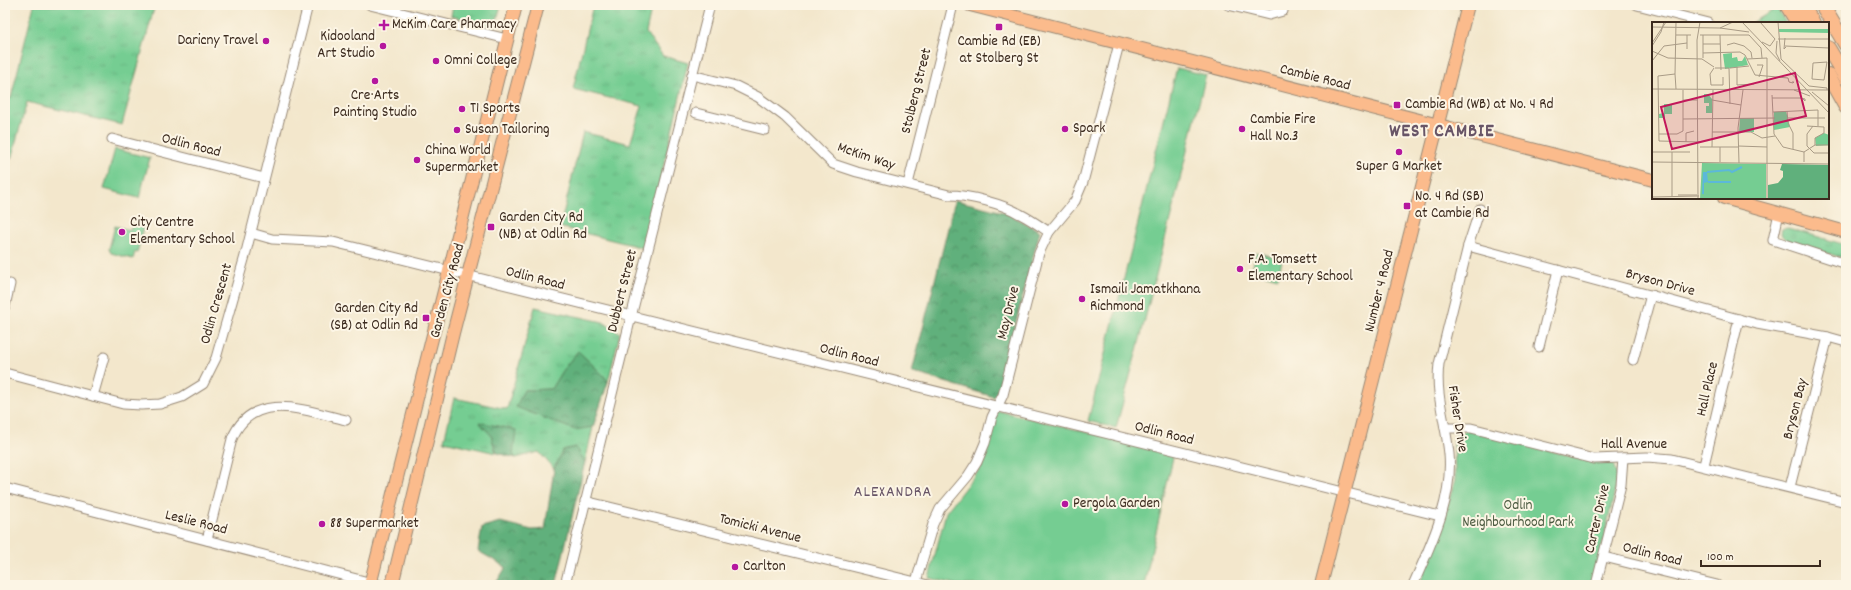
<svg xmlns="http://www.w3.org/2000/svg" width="1851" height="590" font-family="Dekko,sans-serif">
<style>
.grass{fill:url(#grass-tufts);stroke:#587c58}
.forest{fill:url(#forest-crowns);stroke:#4e6d4d}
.park{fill:#75cd92;stroke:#587c58}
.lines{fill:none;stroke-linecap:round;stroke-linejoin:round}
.minor-casing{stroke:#978875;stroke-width:11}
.major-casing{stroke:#978875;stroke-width:14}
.highway-casing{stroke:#978875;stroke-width:16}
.minor{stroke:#fff;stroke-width:9}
.major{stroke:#fbbb8c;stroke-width:12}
.highway{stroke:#fbbb8c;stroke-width:14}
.poi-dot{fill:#b5179e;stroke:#fcf5e5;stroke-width:1.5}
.labels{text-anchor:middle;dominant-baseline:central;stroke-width:4;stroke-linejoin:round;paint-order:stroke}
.poi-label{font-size:15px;fill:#3b2a1e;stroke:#fcf5e5;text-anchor:start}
.street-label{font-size:15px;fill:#3b2a1e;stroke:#fcf5e5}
.park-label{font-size:15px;fill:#4c5b41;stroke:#fcf5e5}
.neighbourhood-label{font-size:16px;letter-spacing:1px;fill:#685567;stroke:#fcf5e5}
.district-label{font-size:19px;font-weight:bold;letter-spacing:1px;fill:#685567;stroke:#fcf5e5}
.inset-river{fill:none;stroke:#5cb8da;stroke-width:2}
.inset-road{fill:none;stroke:#a99b86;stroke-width:1}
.view{fill:#c2185b;fill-opacity:0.15;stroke:#c2185b;stroke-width:2}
.inset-edge{fill:none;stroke:#3b2a1e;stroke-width:2}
</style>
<defs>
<pattern id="grass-tufts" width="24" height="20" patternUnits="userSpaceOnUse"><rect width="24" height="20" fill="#75cd92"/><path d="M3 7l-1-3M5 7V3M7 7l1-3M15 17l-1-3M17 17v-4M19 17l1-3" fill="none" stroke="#66b07d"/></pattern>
<pattern id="forest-crowns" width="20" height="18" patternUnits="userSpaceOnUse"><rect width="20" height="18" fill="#60b07c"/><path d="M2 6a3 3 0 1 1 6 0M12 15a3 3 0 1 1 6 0" fill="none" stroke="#508f65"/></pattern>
</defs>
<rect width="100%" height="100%" fill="#fcf5e5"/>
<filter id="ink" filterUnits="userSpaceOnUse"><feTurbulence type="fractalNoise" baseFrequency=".025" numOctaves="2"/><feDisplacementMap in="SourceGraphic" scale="8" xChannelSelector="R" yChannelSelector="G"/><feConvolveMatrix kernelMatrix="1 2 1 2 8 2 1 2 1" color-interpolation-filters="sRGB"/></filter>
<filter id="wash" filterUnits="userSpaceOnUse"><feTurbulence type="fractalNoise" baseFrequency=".012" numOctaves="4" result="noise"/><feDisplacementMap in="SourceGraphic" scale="16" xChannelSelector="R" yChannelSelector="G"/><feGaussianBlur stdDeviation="0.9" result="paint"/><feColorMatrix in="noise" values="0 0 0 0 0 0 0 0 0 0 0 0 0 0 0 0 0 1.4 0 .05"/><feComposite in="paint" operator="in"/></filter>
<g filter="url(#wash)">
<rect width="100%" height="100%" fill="#f3e7cc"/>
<g class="grass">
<polygon points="34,5 155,5 122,125 27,102 11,159 5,158 5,97 11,98"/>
<polygon points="453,5 501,5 495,27 451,16"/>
<polygon points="593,5 652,5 646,33 663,56 688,63 644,248 560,227 583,132 630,144 642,106 573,89"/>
<path d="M1788,228L1846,245V259L1786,240C1782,236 1780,235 1782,229Z"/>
<polygon points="535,307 603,322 620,333 608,382 604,376 578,351 562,371 551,389 524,390 573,429 593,427 585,462 576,447 563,450 554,469 539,452 516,458 480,423 491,435 496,453 444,441 454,398 507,409"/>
</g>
<g class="forest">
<polygon points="955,200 1007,213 1040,231 998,390 994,397 912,372"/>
<polygon points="578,351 604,376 608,382 593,427 575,430 516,407 524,390 551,389 562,371"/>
<polygon points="479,422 516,430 513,454 516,458 497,453 491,435"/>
<polygon points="576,447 585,462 556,585 495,585 506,567 478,551 482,527 500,522 532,530 545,529 554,469 563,450"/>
</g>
<g class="park">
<polygon points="1777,8 1786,23 1752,23"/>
<polygon points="1177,68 1206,75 1140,339 1116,428 1088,421"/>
<polygon points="115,149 150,158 139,198 104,189"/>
<polygon points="132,223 144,226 137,253 135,252 133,259 111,253 109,249 115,226 130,230"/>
<polygon points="1256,252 1282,260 1278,278 1252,271"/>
<polygon points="995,410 1174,453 1144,585 959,585 929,578 946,512 981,467"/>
<polygon points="1469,430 1594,462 1613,464 1618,478 1593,585 1419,585 1440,533 1455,479 1454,439 1456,435"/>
</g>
</g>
<g filter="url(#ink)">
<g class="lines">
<g class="minor-casing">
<g id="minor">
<polyline points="370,5 507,39"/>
<polyline points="1228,5 1269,15 1283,11"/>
<polyline points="1637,5 1708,23"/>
<polyline points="1845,5 1846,6"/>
<path d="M692,75L736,86L758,97L785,117L833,164L857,172L949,195C969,195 1003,204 1020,214C1030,219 1040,226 1049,232"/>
<polyline points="696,113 765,130"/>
<polyline points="112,139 264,178"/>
<polyline points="908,184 953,5"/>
<polyline points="1779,213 1773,240 1846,264"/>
<polyline points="251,233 272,239 333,242 1440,516"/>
<polyline points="1468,246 1757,324 1828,337 1846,342"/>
<polyline points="5,306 10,284"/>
<polyline points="1539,347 1558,270"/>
<polyline points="1633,360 1651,295"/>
<polyline points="5,373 123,404 141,405 160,404 182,397 203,384 216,358 245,256 308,5"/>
<polyline points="93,396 104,357"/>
<polyline points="1445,428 1471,428 1594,459 1647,457 1672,459 1846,502"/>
<polyline points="1704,465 1739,319"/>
<polyline points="1790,487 1828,337"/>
<polyline points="5,488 380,585"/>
<polyline points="585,501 928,585"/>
<path d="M207,540L232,439C252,389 307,411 346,420"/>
<polyline points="1604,557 1717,585"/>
<polyline points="565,585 631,317 710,5"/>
<polyline points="915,585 933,524 940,509 968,476 977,462 985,443 992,417 1003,395 1039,253 1049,232 1075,201 1083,182 1119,44"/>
<path d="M1413,585C1431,544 1453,500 1449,454C1446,423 1435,395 1439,364L1468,246L1480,209"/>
<polyline points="1596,585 1621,485 1623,458"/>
</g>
</g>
<g class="major-casing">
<g id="major">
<polyline points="970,5 1653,180"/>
<polyline points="1724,198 1846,232"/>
<polyline points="370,585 516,5"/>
<polyline points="392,585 453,333 538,5"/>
<polyline points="1321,585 1468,5"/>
</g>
</g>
<g class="highway-casing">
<g id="highway">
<polyline points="1787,5 1798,23"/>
<polyline points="1802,5 1813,23"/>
<polyline points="1822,5 1846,45"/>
<polyline points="1828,48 1846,78"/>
<polyline points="1828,75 1846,107"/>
</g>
</g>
<use href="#minor" class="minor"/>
<use href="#major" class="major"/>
<use href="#highway" class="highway"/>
</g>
</g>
<g class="poi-dot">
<path d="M382 19h4v4h4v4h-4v4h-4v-4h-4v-4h4z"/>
<rect x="995" y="23" width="8" height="8" rx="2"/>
<circle cx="266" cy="41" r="4"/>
<circle cx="383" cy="46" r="4"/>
<circle cx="436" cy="61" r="4"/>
<circle cx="375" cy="81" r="4"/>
<rect x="1393" y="101" width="8" height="8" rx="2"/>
<circle cx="462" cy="109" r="4"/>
<circle cx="1065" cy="129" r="4"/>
<circle cx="1242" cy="129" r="4"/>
<circle cx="457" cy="130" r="4"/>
<circle cx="1399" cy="152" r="4"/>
<circle cx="417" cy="160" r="4"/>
<rect x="1403" y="202" width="8" height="8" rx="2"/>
<rect x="487" y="223" width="8" height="8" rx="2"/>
<circle cx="122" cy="232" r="4"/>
<circle cx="1240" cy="269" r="4"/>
<circle cx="1082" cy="299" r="4"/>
<rect x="422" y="314" width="8" height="8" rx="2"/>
<circle cx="1065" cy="504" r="4"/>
<circle cx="322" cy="524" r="4"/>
<circle cx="735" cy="567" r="4"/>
</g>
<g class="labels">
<g class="poi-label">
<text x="392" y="25">McKim Care Pharmacy</text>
<text x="375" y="37" text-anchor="end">Kidooland<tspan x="375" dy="17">Art Studio</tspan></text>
<text x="258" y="41" text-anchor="end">Daricny Travel</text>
<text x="999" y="42" text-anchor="middle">Cambie Rd (EB)<tspan x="999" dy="17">at Stolberg St</tspan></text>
<text x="444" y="61">Omni College</text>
<text x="375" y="96" text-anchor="middle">Cre·Arts<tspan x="375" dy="17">Painting Studio</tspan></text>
<text x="1405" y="105">Cambie Rd (WB) at No. 4 Rd</text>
<text x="470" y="109">T1 Sports</text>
<text x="1250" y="120">Cambie Fire<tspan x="1250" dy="17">Hall No.3</tspan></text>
<text x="1073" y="129">Spark</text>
<text x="465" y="130">Susan Tailoring</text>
<text x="425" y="151">China World<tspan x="425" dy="17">Supermarket</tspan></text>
<text x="1399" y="167" text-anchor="middle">Super G Market</text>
<text x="1415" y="197">No. 4 Rd (SB)<tspan x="1415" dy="17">at Cambie Rd</tspan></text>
<text x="499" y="218">Garden City Rd<tspan x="499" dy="17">(NB) at Odlin Rd</tspan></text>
<text x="130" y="223">City Centre<tspan x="130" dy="17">Elementary School</tspan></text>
<text x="1248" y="260">F.A. Tomsett<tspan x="1248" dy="17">Elementary School</tspan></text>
<text x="1090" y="290">Ismaili Jamatkhana<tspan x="1090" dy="17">Richmond</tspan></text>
<text x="418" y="309" text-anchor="end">Garden City Rd<tspan x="418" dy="17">(SB) at Odlin Rd</tspan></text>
<text x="1073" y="504">Pergola Garden</text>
<text x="330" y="524">88 Supermarket</text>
<text x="743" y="567">Carlton</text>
</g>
<g class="street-label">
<text transform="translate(1315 78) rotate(14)">Cambie Road</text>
<text transform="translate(917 91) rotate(-76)">Stolberg Street</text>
<text transform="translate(191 146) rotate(14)">Odlin Road</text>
<text transform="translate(866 157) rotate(19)">McKim Way</text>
<text transform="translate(535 279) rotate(14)">Odlin Road</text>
<text transform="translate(1660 283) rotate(15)">Bryson Drive</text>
<text transform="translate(448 291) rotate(-75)">Garden City Road</text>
<text transform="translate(623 291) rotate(-76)">Dubbert Street</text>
<text transform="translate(1380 291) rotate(-76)">Number 4 Road</text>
<text transform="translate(217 304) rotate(-74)">Odlin Crescent</text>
<text transform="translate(1009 313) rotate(-76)">May Drive</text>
<text transform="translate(849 356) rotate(14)">Odlin Road</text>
<text transform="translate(1708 389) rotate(-77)">Hall Place</text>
<text transform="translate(1796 409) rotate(-76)">Bryson Bay</text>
<text transform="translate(1457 419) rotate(81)">Fisher Drive</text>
<text transform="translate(1164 434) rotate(14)">Odlin Road</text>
<text x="1634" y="445">Hall Avenue</text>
<text transform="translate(1598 519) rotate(-77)">Carter Drive</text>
<text transform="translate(196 523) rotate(14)">Leslie Road</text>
<text transform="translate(760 529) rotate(14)">Tomicki Avenue</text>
<text transform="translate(1652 555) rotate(14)">Odlin Road</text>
</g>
<g class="park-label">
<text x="1518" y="506">Odlin<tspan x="1518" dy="17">Neighbourhood Park</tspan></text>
</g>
<g class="neighbourhood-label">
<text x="893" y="492">ALEXANDRA</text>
</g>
<g class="district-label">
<text x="1442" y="132">WEST CAMBIE</text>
</g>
</g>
<g transform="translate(1652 22)">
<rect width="177" height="177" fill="#f3e7cc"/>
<path d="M127,7H177V11L127,10ZM52,72H56L60,77V91H54V84H57V81H52ZM12,82H20V92H13V96H7V92L12,91Z" fill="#75cd92"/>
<path d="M130,142L177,143V177H116V163L126,161L131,155V149L128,148Z" fill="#60b07c"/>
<path d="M80,31V36L85,35L86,39H90L93,34L96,43L73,47L71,32ZM134,89L138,105L122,108V90ZM88,96H102V110H87ZM172,111L177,113V123L164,124L163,116ZM50,141L114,142V177H48Z" fill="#75cd92"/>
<path d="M51,150H55L56,160L52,161V172L76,173L50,172Z" fill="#5cb8da"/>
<path class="inset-river" d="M55,150L77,148L80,150L90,145M56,160H79"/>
<path class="inset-road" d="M90,0L177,91M108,0L123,17L118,24L110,20M126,0L129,37L157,64L175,66V68M0,5L68,6L81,0M68,6L97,10M24,13H39M35,13V27M48,13H97L109,26L110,36M68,13L69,48M133,16L132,27L134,25M126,17H177M125,19L124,31L128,39M0,21L14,0M51,22H68M75,23L82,21L92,24L99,30L100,36M0,24L9,10L12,0M133,24L177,26M0,29L16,36L50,37L62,45M51,31L88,30L93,33L103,53L136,56L137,60L141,61L142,60H140M51,36V13M95,37L115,36M0,39L12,24L35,21M175,40L172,58L160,57L161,41ZM105,43H111L107,55M85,45V63L102,62M62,46L58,52L59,63H71V55M63,46H77M77,46L78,82M78,46L97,44M23,52L24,0M23,52L24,67M6,54L7,119L48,120M6,54L23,52M0,67L177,68M142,68L158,74M160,70L177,84M120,73L122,112L131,125L152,130V140M120,76H149L153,77V79L151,77M31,78H46M60,78L89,83M135,89L136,101L141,111V127M121,90L166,88V104M135,96H173M31,97L123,96M155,104L172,105V111L163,116V123M161,104L155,112V124L162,131H177M60,110H99L110,116L123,114M7,112H25L31,109V68M34,120V111L42,109M163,123H177M86,124L115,125M48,125H86M60,125L61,68M68,125V140M0,130H38M20,130V175M152,130L163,123M0,140L177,142M87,141L86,106L91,68M26,173H45M0,175L47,174M46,177L45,18L48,0M115,177V36"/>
<path class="view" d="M143,51L154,94L20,127L9,85Z"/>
<rect width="177" height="177" class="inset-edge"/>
</g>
<rect width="1851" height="590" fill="none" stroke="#fcf5e5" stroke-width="20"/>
<path d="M1701 560v6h119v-6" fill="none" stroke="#3b2a1e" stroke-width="2"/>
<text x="1707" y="560" font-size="12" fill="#3b2a1e" stroke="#fcf5e5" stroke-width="3" paint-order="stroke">100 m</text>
</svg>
